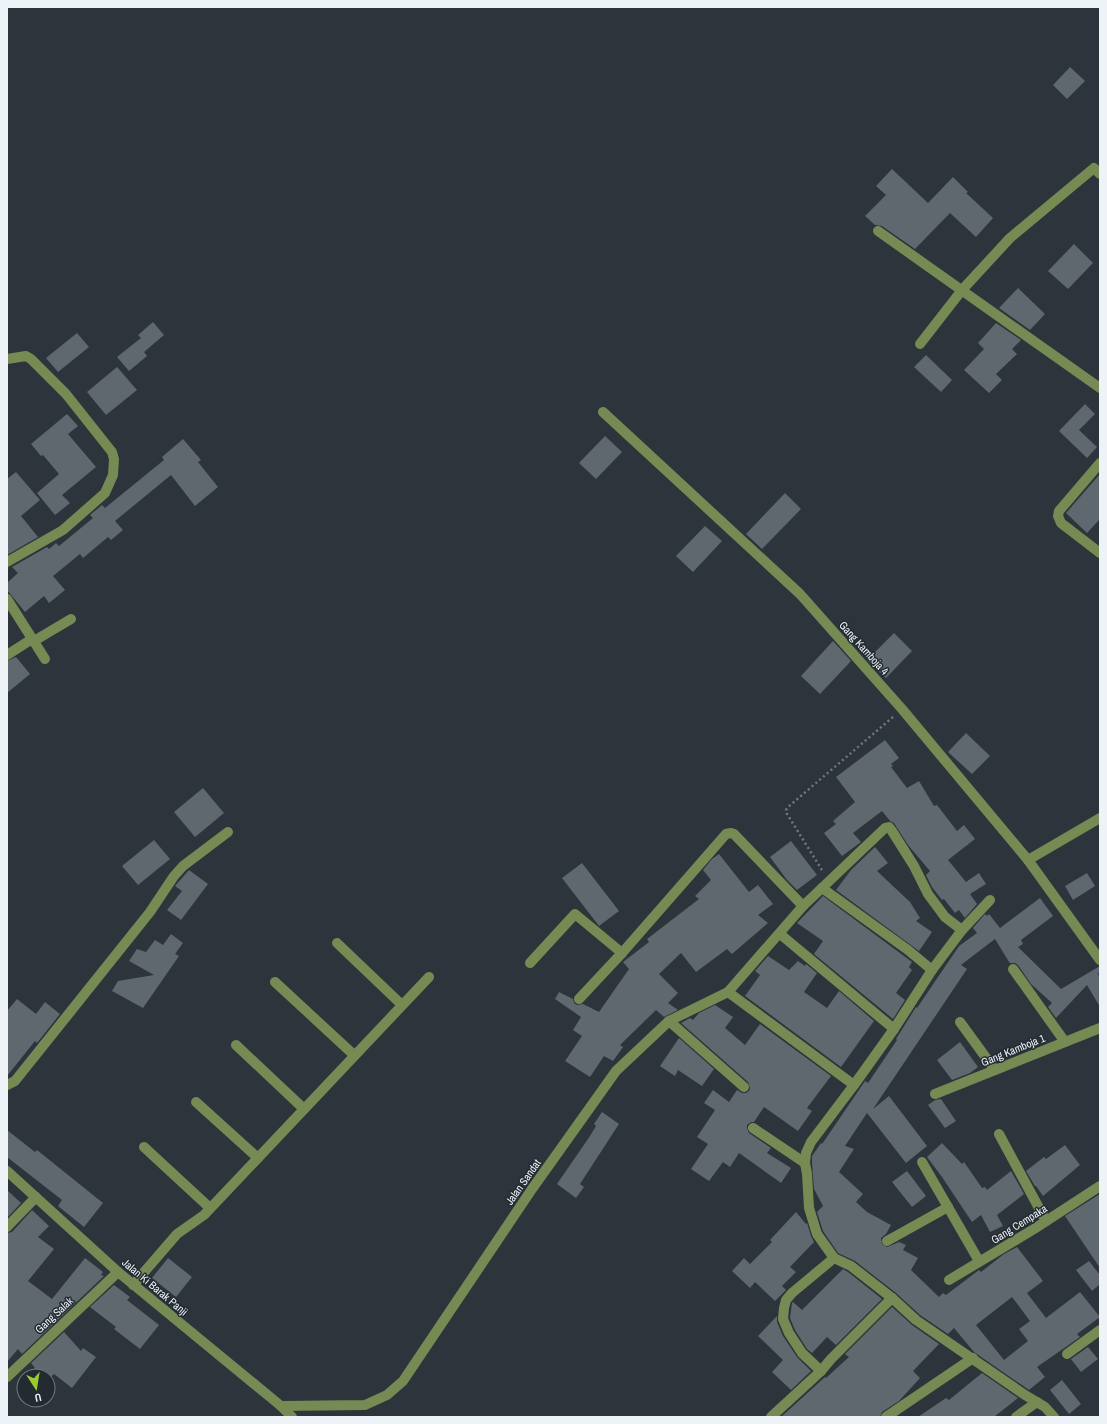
<svg xmlns="http://www.w3.org/2000/svg" width="1107" height="1424" font-family="'Archivo Narrow',sans-serif">
<style>
.building{fill:#5f676f;fill-rule:evenodd}
.lines{fill:none;stroke-linecap:round;stroke-linejoin:round}
.path{stroke:#72797f;stroke-width:2.5;stroke-dasharray:2 3;stroke-linecap:butt}
.minor{stroke:#768a53;stroke-width:10}
.labels{text-anchor:middle;dominant-baseline:central;stroke-width:3;stroke-linejoin:round;paint-order:stroke}
.street-label{font-size:11px;fill:#eef3f8;stroke:#232a31}
</style>
<rect width="100%" height="100%" fill="#2d343b"/>
<g class="building">
<polygon points="1070,67 1085,81 1067,99 1053,85"/>
<polygon points="892,169 928,203 953,177 968,192 966,193 993,218 976,237 950,213 915,249 882,226 875,225 865,216 886,195 876,186"/>
<polygon points="1074,244 1093,263 1068,289 1048,271"/>
<polygon points="1018,288 1045,314 1030,330 999,308"/>
<polygon points="153,322 164,335 144,352 147,356 129,371 117,357 141,338 138,335"/>
<polygon points="996,323 1021,340 1012,349 1017,354 996,374 1002,380 989,393 964,370 984,349 978,343"/>
<polygon points="77,333 89,347 58,372 46,358"/>
<polygon points="926,355 952,380 941,392 914,367"/>
<polygon points="117,367 137,390 106,415 87,392"/>
<polygon points="1085,404 1095,414 1079,430 1097,447 1087,458 1059,431"/>
<polygon points="67,414 78,426 68,434 96,467 62,495 70,503 55,515 37,493 59,474 43,455 41,456 31,444"/>
<polygon points="605,436 622,452 596,479 579,463"/>
<polygon points="183,439 201,460 198,462 218,487 195,506 171,475 115,521 123,530 111,540 108,537 83,558 80,554 53,576 65,590 49,603 44,596 25,612 7,590 7,583 18,573 12,567 47,547 49,549 56,543 59,546 93,518 90,515 102,505 105,508 164,460 162,457"/>
<polygon points="16,472 40,500 21,516 38,537 7,555 7,479"/>
<polygon points="1100,474 1100,519 1087,533 1066,513"/>
<polygon points="785,493 801,509 762,549 746,534"/>
<polygon points="705,526 722,541 693,572 676,556"/>
<polygon points="894,633 912,651 886,678 867,660"/>
<polygon points="833,641 851,661 820,694 801,676"/>
<polygon points="16,657 30,674 7,693 7,661"/>
<polygon points="966,733 990,756 972,774 948,752"/>
<polygon points="885,740 899,758 891,764 893,766 891,767 907,788 919,781 934,806 937,805 957,831 964,825 975,839 948,860 966,882 979,873 986,884 970,894 977,904 965,918 959,910 955,913 944,899 942,900 932,887 926,875 930,871 908,845 894,823 890,821 882,811 853,833 861,842 842,856 824,833 836,824 833,821 855,802 836,777"/>
<polygon points="203,788 224,813 195,837 174,812"/>
<polygon points="154,840 170,859 138,885 122,866"/>
<polygon points="791,841 817,875 797,890 787,880 770,857"/>
<polygon points="875,847 888,863 877,871 910,902 920,918 916,921 932,932 919,951 836,890 851,870"/>
<polygon points="719,854 749,892 758,885 773,904 758,915 768,923 732,954 727,949 696,972 681,953 659,974 678,993 668,1003 678,1010 664,1017 656,1010 620,1045 623,1047 613,1061 604,1056 590,1077 565,1061 582,1036 573,1030 581,1017 555,999 559,992 573,999 574,1003 577,1005 583,1004 599,1012 629,969 623,962 649,942 647,939 699,899 695,896 711,880 703,870 712,859"/>
<polygon points="582,863 619,911 599,926 562,878"/>
<polygon points="189,870 208,884 181,920 167,910 182,891 175,886"/>
<polygon points="1087,873 1095,886 1073,900 1065,886"/>
<polygon points="823,896 912,962 909,967 912,970 896,993 905,1000 893,1019 814,954 823,941 797,923"/>
<path d="M1040,898L1053,916L1021,940L1023,944L1018,947L1061,989L1100,966V971L1098,974L1100,978V1007L1087,985L1056,1018L1048,1007L1052,1003L1031,984L1018,965L1015,963H1010L1009,962L995,939L961,965L967,969L873,1109L889,1096L927,1146L906,1163L867,1113L845,1146L854,1149L839,1172L863,1194L856,1202L867,1212L891,1225L886,1234L881,1238L882,1244L887,1247L899,1242L906,1245L903,1250L918,1258L911,1270L939,1297L943,1293L946,1295L979,1270L981,1272L1004,1254L1017,1247L1043,1281L1027,1293L1046,1318L1080,1292L1100,1317L1077,1334L1080,1337L1037,1367L1045,1377L1029,1390L974,1352L954,1328L948,1334L920,1315L896,1293L855,1261L838,1253L823,1231L817,1212L823,1206L814,1189L812,1163V1156L821,1143L822,1144L831,1131L865,1081L868,1083L897,1040L896,1039L916,1007L917,1008L959,946L977,933L973,928L985,914L987,916L989,914L1000,928ZM1012,1297L1030,1321L1019,1329L1028,1341L1004,1360L976,1325Z"/>
<polygon points="171,934 183,943 175,954 179,956 143,1008 112,991 118,981 154,975 129,961 137,949 146,952 155,940 163,945"/>
<polygon points="768,956 789,970 798,961 805,966 806,964 817,973 804,992 827,1008 839,991 874,1021 841,1067 745,996 760,975 755,971"/>
<polygon points="17,999 36,1014 45,1002 60,1014 37,1043 35,1041 7,1076 7,1011"/>
<polygon points="715,1005 733,1017 725,1028 745,1045 760,1024 831,1076 807,1108 812,1111 798,1131 764,1107 754,1122 751,1122 747,1125 747,1128 749,1133 771,1148 767,1153 791,1168 781,1183 739,1153 730,1167 723,1162 709,1181 691,1169 708,1144 697,1137 715,1110 704,1103 713,1090 729,1102 737,1090 742,1093 746,1093 749,1091 750,1088 748,1082 681,1023 690,1018 693,1020 699,1013"/>
<polygon points="679,1038 714,1069 702,1086 678,1070 675,1076 660,1066"/>
<polygon points="960,1042 978,1067 970,1073 952,1080 937,1060"/>
<polygon points="941,1099 956,1121 945,1128 928,1105 935,1100"/>
<polygon points="602,1112 619,1124 580,1184 584,1187 576,1198 557,1184 590,1136 596,1126 594,1124"/>
<polygon points="7,1130 35,1152 37,1150 103,1203 84,1227 58,1206 62,1200 7,1157"/>
<polygon points="942,1143 962,1164 964,1162 982,1188 985,1187 987,1190 1011,1171 1024,1194 997,1215 1003,1226 990,1232 981,1215 972,1222 942,1177 927,1157"/>
<polygon points="1065,1145 1080,1165 1043,1196 1036,1186 1035,1186 1026,1171 1044,1157 1046,1159"/>
<polygon points="907,1171 926,1196 912,1207 892,1182"/>
<polygon points="7,1190 21,1203 7,1218"/>
<polygon points="1100,1194 1100,1268 1065,1216"/>
<polygon points="32,1210 49,1226 38,1237 54,1249 28,1281 52,1299 85,1258 103,1272 101,1275 104,1276 22,1354 18,1349 7,1362 7,1233 12,1232"/>
<polygon points="796,1212 806,1224 807,1223 811,1236 814,1242 790,1267 796,1272 782,1286 786,1290 775,1301 755,1282 750,1288 732,1271 744,1258 750,1264 772,1242 770,1240"/>
<polygon points="168,1258 192,1277 176,1297 152,1278"/>
<polygon points="1089,1261 1100,1275 1100,1284 1092,1291 1076,1270"/>
<polygon points="843,1269 848,1272 882,1299 836,1345 827,1337 812,1353 807,1349 795,1330 790,1318 792,1303 793,1302 802,1310"/>
<polygon points="114,1285 130,1297 127,1300 159,1325 140,1349 114,1329 116,1327 90,1307"/>
<polygon points="892,1307 912,1325 939,1344 913,1371 920,1378 899,1401 882,1412 880,1417 781,1417 825,1377 826,1378 849,1357 845,1354"/>
<polygon points="777,1316 777,1322 783,1336 797,1357 811,1371 791,1390 772,1372 783,1360 758,1336"/>
<polygon points="64,1332 81,1351 83,1348 96,1357 72,1388 54,1374 48,1379 48,1376 28,1376 35,1368 31,1363"/>
<polygon points="1088,1347 1098,1359 1081,1372 1071,1359"/>
<polygon points="982,1373 1018,1398 994,1417 918,1417 946,1398 949,1400"/>
<polygon points="1062,1380 1081,1404 1069,1414 1050,1390"/>
</g>
<g class="lines">
<polyline class="path" points="822,870 787,814 786,810 788,807 893,717"/>
<g class="minor">
<polyline points="878,231 1100,388"/>
<polyline points="920,344 962,290 1010,238 1094,168 1100,174"/>
<polyline points="7,359 26,356 31,359 66,394 112,452 114,459 113,475 105,493 63,530 7,562"/>
<polyline points="603,412 800,594 902,709 1028,860 1100,960"/>
<polyline points="1100,463 1059,511 1058,516 1061,523 1100,553"/>
<polyline points="7,599 45,659"/>
<polyline points="34,641 71,619"/>
<polyline points="7,655 32,639"/>
<polyline points="1028,860 1100,818"/>
<polyline points="822,888 908,950 932,970"/>
<polyline points="990,900 962,930 932,970 894,1029 854,1085 811,1142 806,1153 805,1163 807,1174 809,1208 817,1234 834,1258 851,1266 892,1298 916,1320 1025,1395 1045,1407 1054,1417"/>
<polyline points="780,934 894,1029"/>
<polyline points="337,943 402,1005"/>
<polyline points="530,963 575,914 622,953"/>
<polyline points="1013,969 1065,1042"/>
<polyline points="275,982 354,1055"/>
<polyline points="728,992 854,1085"/>
<polyline points="579,999 622,953 726,834 731,833 734,834 803,906"/>
<polyline points="669,1021 744,1087"/>
<polyline points="960,1022 995,1070"/>
<polyline points="236,1045 304,1109"/>
<polyline points="7,1085 15,1081 150,912 174,876 183,866 228,832"/>
<polyline points="935,1094 1100,1028"/>
<polyline points="196,1102 258,1158"/>
<polyline points="753,1128 805,1163"/>
<polyline points="999,1134 1046,1221"/>
<polyline points="144,1147 210,1208"/>
<polyline points="922,1162 979,1261"/>
<polyline points="7,1171 118,1272 281,1406 292,1417"/>
<polyline points="7,1227 36,1197"/>
<polyline points="887,1241 948,1207"/>
<polyline points="949,1280 1034,1229 1100,1186"/>
<polyline points="133,1285 177,1234 204,1215 429,977"/>
<polyline points="1067,1354 1100,1330"/>
<polyline points="821,1371 802,1353 789,1333 783,1319 784,1308 786,1300 792,1293 834,1258"/>
<polyline points="7,1377 118,1272"/>
<polyline points="281,1406 365,1405 387,1395 403,1381 532,1189 616,1071 669,1021 728,992 803,906 885,828 889,827 892,831 914,866 928,894 945,917 962,930"/>
<polyline points="771,1417 821,1371 831,1359 892,1298"/>
<polyline points="886,1417 973,1358"/>
<polyline points="1016,1417 1037,1402"/>
</g>
</g>
<g class="labels">
<g class="street-label">
<text transform="translate(864 648) rotate(48)">Gang Kamboja 4</text>
<text transform="translate(1013 1050) rotate(-22)">Gang Kamboja 1</text>
<text transform="translate(523 1182) rotate(-55)">Jalan Sandat</text>
<text transform="translate(1019 1224) rotate(-32)">Gang Cempaka</text>
<text transform="translate(155 1287) rotate(40)">Jalan Ki Barak Panji</text>
<text transform="translate(54 1315) rotate(-43)">Gang Salak</text>
</g>
</g>
<rect width="1107" height="1424" fill="none" stroke="#eef3f8" stroke-width="16"/>
<g transform="translate(36 1388) rotate(168)"><circle r="19" fill="#232a31" stroke="#747a81"/>
<path d="M0-3L7 15L0 10L-7 15Z" fill="#9cca31"/>
<text y="-6" font-size="11" font-weight="bold" text-anchor="middle" fill="#eef3f8">U</text>
</g>
</svg>
